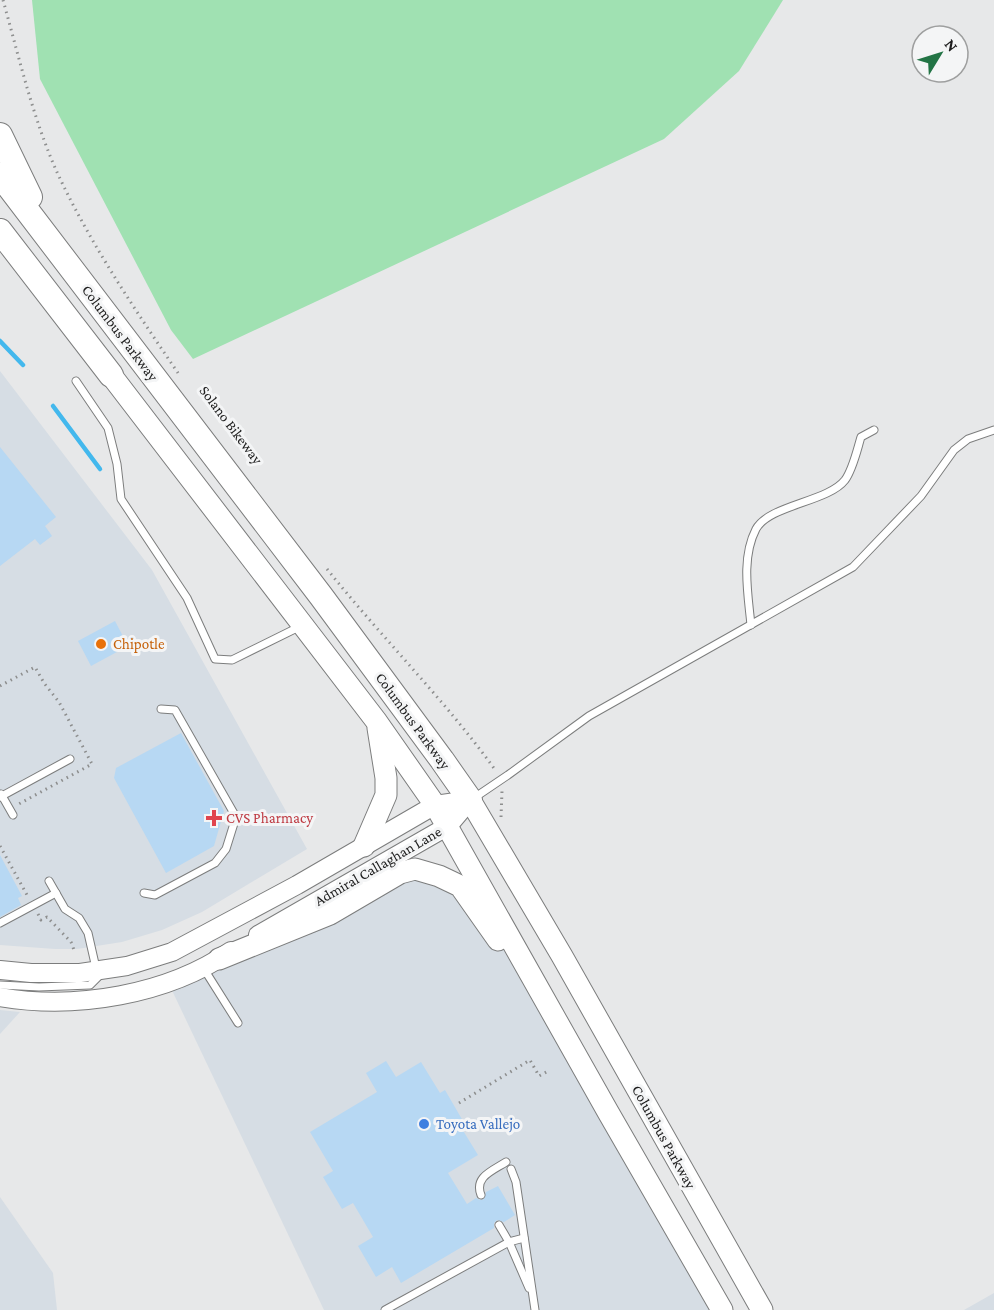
<svg xmlns="http://www.w3.org/2000/svg" width="994" height="1310" font-family="'Crimson Pro',serif">
<style>
.built{fill:#d6dde4}
.green{fill:#a0e1b2}
.lines{fill:none;stroke-linecap:round;stroke-linejoin:round}
.stream{stroke:#43b8ed;stroke-width:4.5}
.building{fill:#b7d8f3}
.lane-casing{stroke:#7c7d7d;stroke-width:9}
.secondary-casing{stroke:#7c7d7d;stroke-width:20}
.primary-casing{stroke:#7c7d7d;stroke-width:23}
.highway-casing{stroke:#7c7d7d;stroke-width:26}
.path{stroke:#8d8e8e;stroke-width:3;stroke-dasharray:1.5 4.5;stroke-linecap:butt}
.lane{stroke:#fff;stroke-width:7}
.secondary{stroke:#fff;stroke-width:18}
.primary{stroke:#fff;stroke-width:21}
.highway{stroke:#fff;stroke-width:24}
.food-dot{fill:#e8710a;stroke:#f4f5f6;stroke-width:2}
.health-dot{fill:#e0444e;stroke:#f4f5f6;stroke-width:2}
.shop-dot{fill:#3f7fe0;stroke:#f4f5f6;stroke-width:2}
.labels{text-anchor:middle;dominant-baseline:central;stroke-width:6;stroke-linejoin:round;paint-order:stroke}
.street-label{font-size:15px;fill:#1d1d1d;stroke:#f4f5f6}
.food-label{font-size:15px;fill:#c56008;stroke:#f4f5f6;text-anchor:start}
.health-label{font-size:15px;fill:#be3a42;stroke:#f4f5f6;text-anchor:start}
.shop-label{font-size:15px;fill:#366cbe;stroke:#f4f5f6;text-anchor:start}
</style>
<rect width="100%" height="100%" fill="#e7e8e9"/>
<g class="built">
<polygon points="0,371 152,570 307,849 202,912 162,930 122,942 77,949 55,949 0,945"/>
<polygon points="400,873 439,876 487,924 576,1054 723,1310 324,1310 168,982"/>
<polygon points="0,1010 20,1012 0,1034"/>
<polygon points="0,1197 53,1273 57,1310 0,1310"/>
<polygon points="994,1293 994,1310 964,1310"/>
</g>
<polygon class="green" points="32,0 783,0 739,71 664,139 193,359 171,330 40,79"/>
<g class="lines">
<g class="stream">
<polyline points="0,341 23,365"/>
<polyline points="53,406 100,469"/>
</g>
</g>
<g class="building">
<polygon points="0,447 56,517 45,526 52,536 40,545 35,539 0,566"/>
<polygon points="115,621 128,646 91,666 78,641"/>
<polygon points="181,733 224,811 214,846 166,873 114,778 116,768"/>
<polygon points="0,855 22,896 18,898 21,905 0,917"/>
<polygon points="386,1061 396,1077 421,1062 440,1093 445,1090 463,1121 459,1124 478,1155 448,1173 467,1204 476,1198 480,1200 484,1199 486,1192 498,1186 515,1215 504,1222 497,1220 494,1223 494,1228 401,1283 392,1267 376,1277 358,1246 373,1237 353,1203 342,1209 323,1177 333,1171 310,1132 377,1092 366,1073"/>
</g>
<g class="lines">
<g class="lane-casing">
<g id="lane">
<polyline points="76,381 108,428 117,464 121,499 187,598 215,659 232,660 301,626"/>
<path d="M751,625C748,594 741,558 756,529C769,505 828,502 845,480C853,469 857,450 861,437L874,430"/>
<polyline points="1,794 13,815"/>
<polyline points="0,797 70,759"/>
<polyline points="474,798 508,775 589,716 853,567 921,496 954,450 968,439 994,430"/>
<polyline points="144,893 155,895 215,863 226,849 236,817 175,710 161,709"/>
<polyline points="0,923 56,893"/>
<polyline points="204,969 238,1023"/>
<polyline points="0,985 39,987 90,985 98,977 88,933 79,918 65,909 49,881"/>
<polyline points="511,1169 516,1182 535,1310"/>
<path d="M481,1195C474,1177 492,1171 506,1162"/>
<polyline points="499,1225 509,1242 529,1288"/>
<polyline points="385,1310 509,1242 524,1238"/>
</g>
</g>
<g class="secondary-casing">
<g id="secondary">
<polyline points="258,935 448,826 470,800"/>
<polyline points="0,970 31,973 80,973 127,966 172,952 297,885 435,805 470,800"/>
<path d="M0,997C76,1010 167,995 231,951"/>
</g>
</g>
<g class="primary-casing">
<g id="primary">
<polyline points="111,375 377,722 435,805 608,1112 722,1310"/>
<polyline points="470,800 562,956 762,1310"/>
<polyline points="364,846 386,795 386,778 378,728"/>
<polyline points="219,959 330,914 400,873 415,869 439,876 460,886 498,940"/>
</g>
</g>
<g class="highway-casing">
<g id="highway">
<polyline points="0,135 30,197"/>
<polyline points="0,175 321,596 442,760 470,800"/>
<polyline points="0,231 111,375"/>
</g>
</g>
<g class="path">
<path d="M3,0C19,57 32,115 56,170C89,242 134,308 178,373"/>
<path d="M327,569C382,638 445,700 496,771"/>
<polyline points="0,686 35,667 44,683 59,702 92,764 17,805"/>
<polyline points="501,817 502,791"/>
<polyline points="0,846 27,895"/>
<polyline points="38,914 41,920 47,917 71,942 74,950"/>
<polyline points="459,1103 530,1060 539,1076 550,1070"/>
</g>
<use href="#lane" class="lane"/>
<use href="#secondary" class="secondary"/>
<use href="#primary" class="primary"/>
<use href="#highway" class="highway"/>
</g>
<circle class="food-dot" cx="101" cy="644" r="6"/>
<path class="health-dot" d="M211 809h6v6h6v6h-6v6h-6v-6h-6v-6h6z"/>
<circle class="shop-dot" cx="424" cy="1124" r="6"/>
<g class="labels">
<g class="street-label">
<text transform="translate(120 333) rotate(53)">Columbus Parkway</text>
<text transform="translate(231 425) rotate(53)">Solano Bikeway</text>
<text transform="translate(413 721) rotate(54)">Columbus Parkway</text>
<text transform="translate(378 866) rotate(-30)">Admiral Callaghan Lane</text>
<text transform="translate(664 1137) rotate(61)">Columbus Parkway</text>
</g>
<g class="food-label">
<text x="113" y="644">Chipotle</text>
</g>
<g class="health-label">
<text x="226" y="818">CVS Pharmacy</text>
</g>
<g class="shop-label">
<text x="436" y="1124">Toyota Vallejo</text>
</g>
</g>
<g transform="translate(940 54) rotate(52)"><circle r="28" fill="#f4f5f6" stroke="#9e9f9f" stroke-width="1.5"/>
<path d="M0-4.5L10 22L0 15L-10 22Z" fill="#227445"/>
<text y="-9" font-size="16" font-weight="bold" text-anchor="middle" fill="#1d1d1d">N</text>
</g>
</svg>
